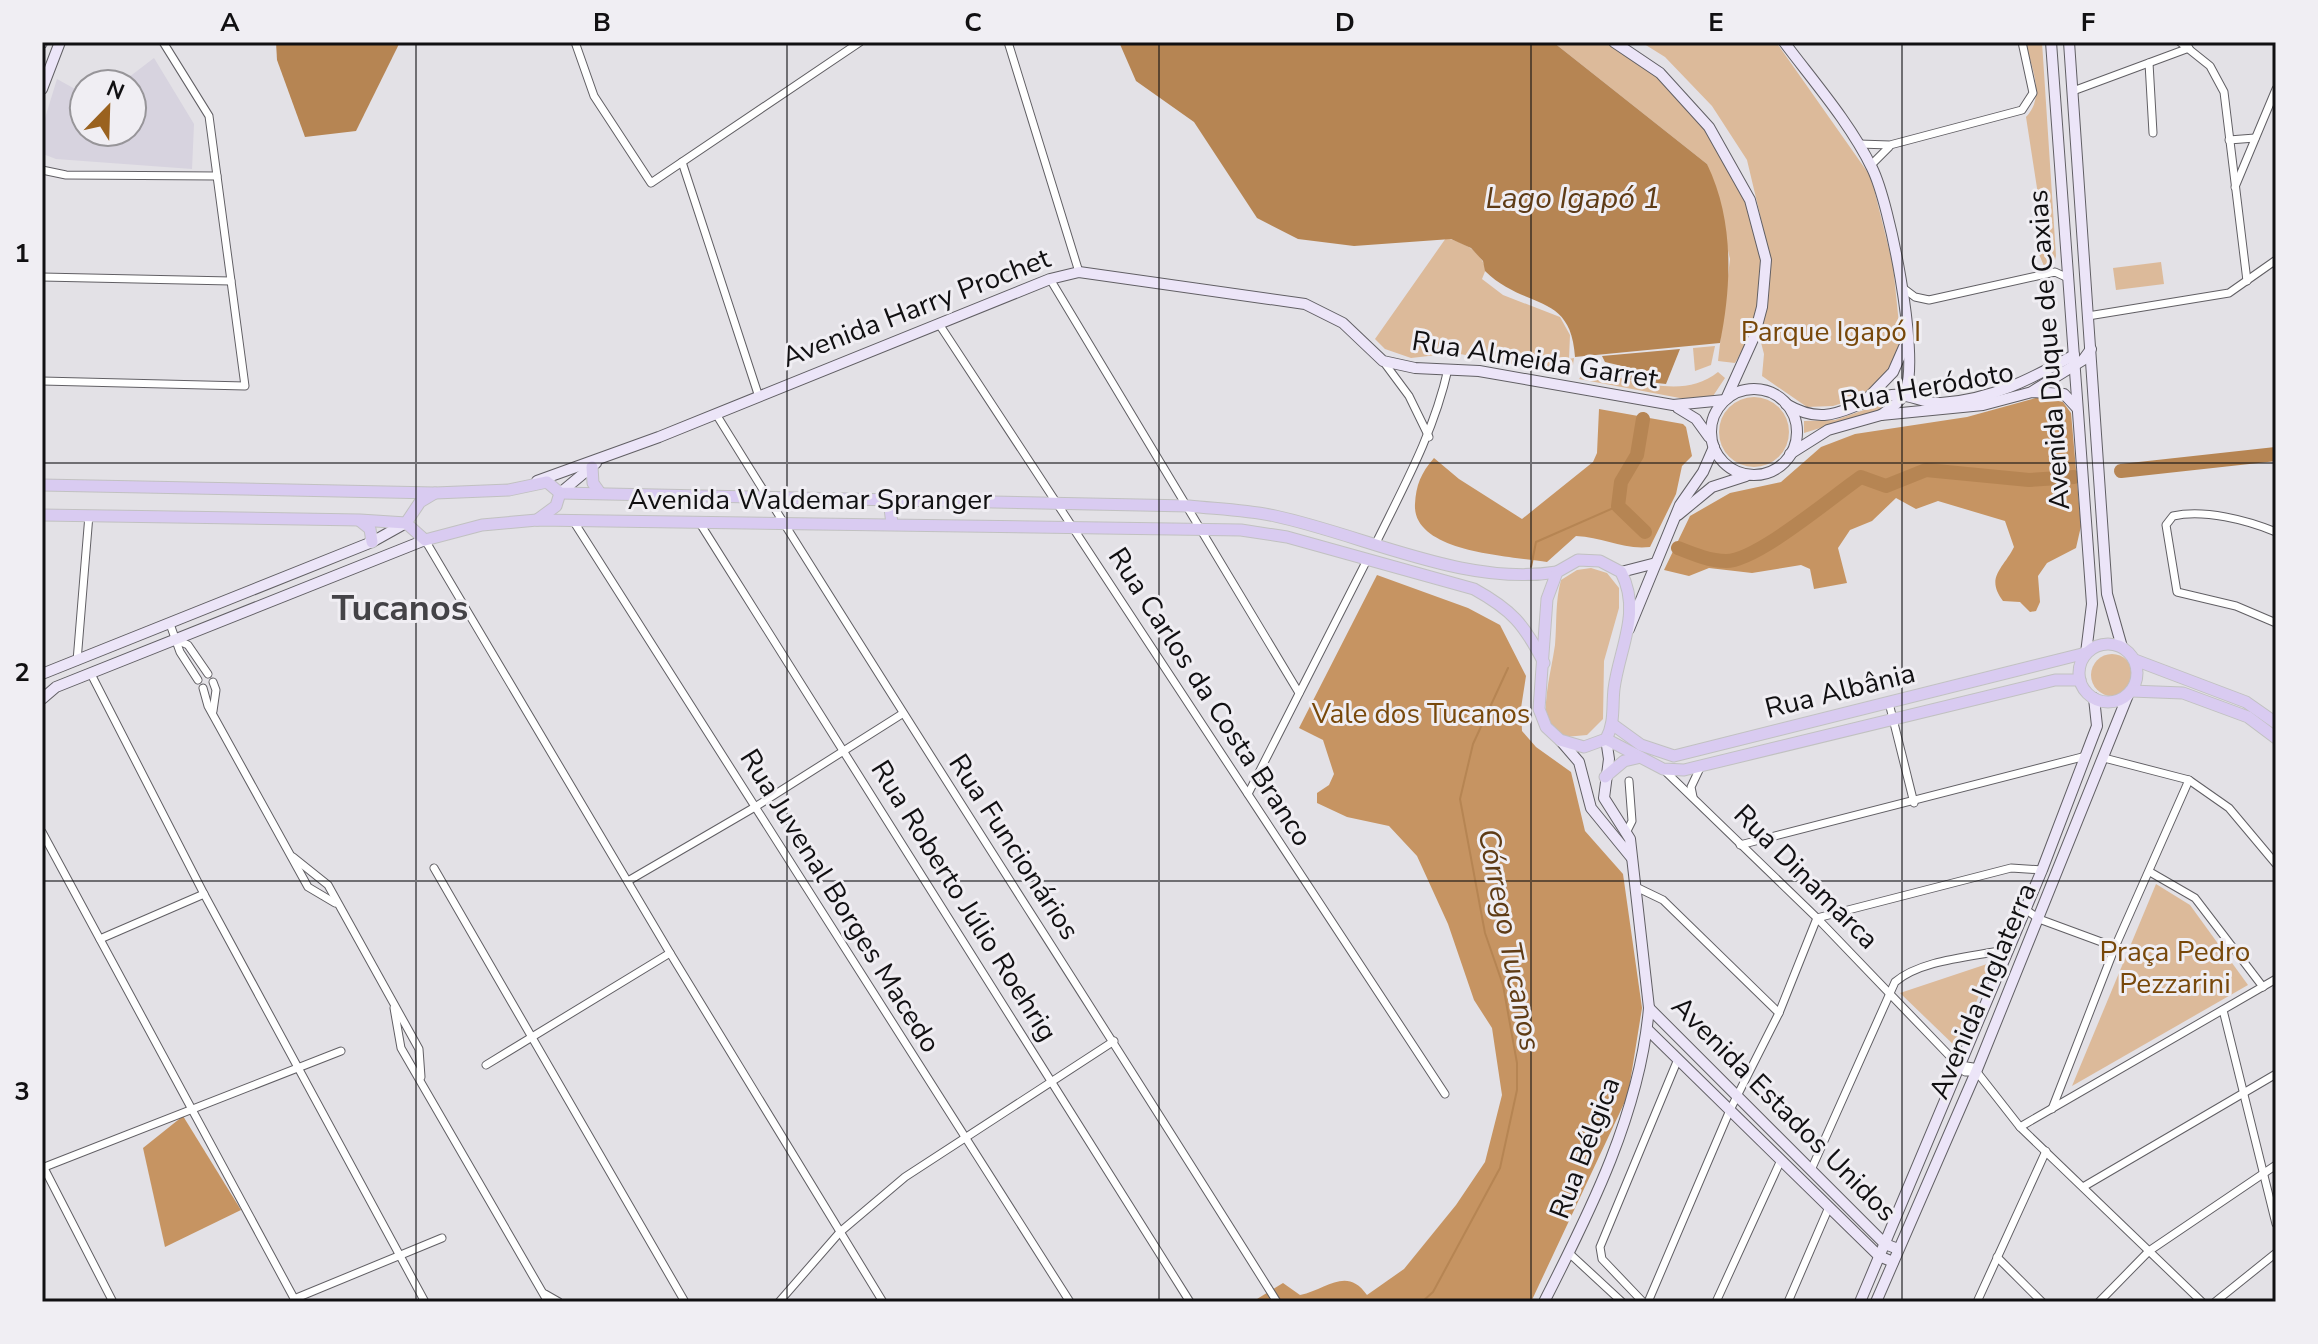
<svg xmlns="http://www.w3.org/2000/svg" width="2318" height="1344" font-family="'Nunito Sans',sans-serif">
<style>
.built{fill:#d7d3df}
.green{fill:#dcba9a}
.forest{fill:#c69462}
.water{fill:#b68553}
.lines{fill:none;stroke-linecap:round;stroke-linejoin:round}
.stream{stroke:#b68553;stroke-width:2}
.river{stroke:#b68553;stroke-width:14}
.street-casing{stroke:#615f64;stroke-width:9}
.secondary-casing{stroke:#615f64;stroke-width:12}
.primary-casing{stroke:#c1c1c1;stroke-width:13}
.street{stroke:#fff;stroke-width:7}
.secondary{stroke:#ece5f8;stroke-width:10}
.primary{stroke:#d9cbf1;stroke-width:11}
.grid{fill:none;stroke:#111012;stroke-width:2;stroke-opacity:0.55}
.labels{text-anchor:middle;dominant-baseline:central;stroke-width:6;stroke-linejoin:round;paint-order:stroke}
.street-label{font-size:28px;fill:#111012;stroke:#f0eef3}
.park-label{font-size:28px;fill:#78480a;stroke:#f0eef3}
.water-label{font-size:30px;font-style:italic;fill:#5e3b15;stroke:#f0eef3}
.district-label{font-size:36px;font-weight:bold;fill:#444347;stroke:#f0eef3}
.neatline{fill:none;stroke:#111012;stroke-width:3}
.grid-label{font-size:26px;text-anchor:middle;font-weight:bold;fill:#111012}
</style>
<rect width="100%" height="100%" fill="#e3e1e6"/>
<polygon class="built" points="154,58 194,124 192,169 56,159 43,154 42,128 57,79 84,94 84,132 132,132 132,84 120,84"/>
<g class="green">
<path d="M1553,42C1568,42 1594,37 1608,44C1680,77 1750,178 1760,257C1764,293 1753,334 1735,363L1718,361L1730,259L1707,164Z"/>
<polygon points="1641,42 1776,42 1871,177 1893,265 1901,344 1888,372 1875,386 1859,398 1833,406 1807,407 1762,376 1764,354 1759,335 1771,261 1747,160 1712,106 1665,57"/>
<path d="M2025,42H2042L2056,256L2055,260L2044,266L2036,247L2045,240L2026,117C2046,97 2031,66 2025,42Z"/>
<path d="M1446,238C1464,242 1480,251 1486,269L1482,279L1503,295L1560,317L1570,335L1569,359L1574,358L1573,365L1554,372L1455,353L1411,358L1385,349L1375,339Z"/>
<polygon points="2161,262 2164,284 2116,290 2113,268"/>
<polygon points="1715,346 1711,365 1695,371 1693,348"/>
<path d="M1589,372C1631,377 1681,402 1718,372L1725,378L1713,396L1685,399L1579,379L1583,373Z"/>
<circle cx="1754" cy="432" r="35"/>
<polygon points="1896,399 1882,409 1804,433 1804,421 1835,420"/>
<path d="M1591,568L1607,573L1619,588V608L1604,661L1603,719L1587,735L1565,737L1546,722C1544,695 1551,672 1555,645C1557,623 1555,602 1561,580L1577,570Z"/>
<circle cx="2112" cy="675" r="21"/>
<polygon points="2156,884 2190,905 2248,985 2072,1086"/>
<polygon points="1993,962 1957,1048 1900,993"/>
</g>
<g class="forest">
<path d="M2039,397L2063,402L2071,413L2081,526L2076,548L2047,563L2038,576L2040,602L2036,611L2030,612L2020,602L2003,601C1985,577 2003,569 2014,547L2005,521L1938,501L1916,509L1896,498L1872,521L1850,530L1838,548L1847,583L1814,589L1810,569L1801,565L1752,573L1709,568L1689,576L1664,570L1690,516L1730,493L1781,482L1821,447L1855,434L1967,417Z"/>
<path d="M1599,409L1683,424L1686,427L1692,456L1682,466L1676,494L1650,547C1623,550 1603,537 1576,536L1547,562C1511,556 1412,553 1415,504C1416,485 1421,473 1434,458L1459,479L1522,519L1593,462L1597,453Z"/>
<path d="M1377,575L1468,608L1500,625L1526,676L1521,708L1522,731L1536,747L1571,772L1585,831L1623,874L1642,1008L1628,1095L1531,1302H1259L1257,1299L1283,1283L1300,1295C1327,1289 1347,1266 1367,1295L1404,1269L1456,1205L1485,1162L1502,1095L1492,1028L1474,1000L1448,924L1417,856L1389,826L1347,817L1317,803V793L1329,785L1334,774L1323,740L1299,728Z"/>
<polygon points="183,1116 241,1210 165,1247 143,1148"/>
</g>
<g class="water">
<polygon points="276,42 400,42 356,131 305,137 277,60"/>
<path d="M1119,42H1553L1707,164C1734,220 1732,283 1720,343L1575,357C1571,291 1526,311 1485,271L1483,261L1471,248L1451,239L1354,246L1298,239L1257,218L1194,122L1136,81Z"/>
<polygon points="1680,349 1666,384 1629,380 1622,366 1605,362 1602,356"/>
</g>
<g class="lines">
<g class="stream">
<polyline points="1531,567 1536,542 1618,506"/>
<polyline points="1422,1302 1433,1292 1500,1168 1517,1090 1517,1063 1503,985 1485,933 1460,799 1473,744 1508,668"/>
</g>
<g class="river">
<polyline points="1643,419 1637,455 1621,482 1618,506 1645,532"/>
<polyline points="2121,471 2276,454"/>
<path d="M1678,548C1693,554 1710,561 1726,561C1757,561 1833,496 1861,477L1886,486L1926,470L2029,480L2074,477"/>
</g>
<g class="street-casing">
<g id="street">
<polyline points="575,42 594,96 651,183 860,42"/>
<polyline points="1008,42 1079,272"/>
<polyline points="2180,42 2210,66 2224,92 2247,281"/>
<polyline points="2149,63 2153,133"/>
<polyline points="2073,91 2189,48"/>
<polyline points="2229,140 2255,138"/>
<polyline points="1859,144 1890,145 2022,110 2033,93 2022,42"/>
<polyline points="682,162 758,394"/>
<polyline points="1871,165 1889,147"/>
<polyline points="42,170 66,175 217,176"/>
<polyline points="2235,187 2276,89"/>
<polyline points="42,277 231,281"/>
<polyline points="1050,279 1299,693"/>
<polyline points="1903,288 1915,297 1929,300 2055,272 2068,278"/>
<polyline points="2088,316 2229,293 2276,260"/>
<polyline points="939,324 1445,1094"/>
<polyline points="1383,361 1409,396 1429,437"/>
<polyline points="42,381 245,386 209,116 163,42"/>
<path d="M716,414C900,712 1091,1005 1277,1302"/>
<polyline points="574,522 1070,1302"/>
<polyline points="701,525 1190,1302"/>
<path d="M2276,532C2247,520 2204,509 2173,516L2166,525L2177,592L2236,606L2276,623"/>
<polyline points="425,540 670,953 883,1302"/>
<path d="M1376,543C1404,486 1434,432 1448,369"/>
<polyline points="170,624 180,652 198,680"/>
<polyline points="177,640 188,645 208,674"/>
<polyline points="77,661 89,515"/>
<polyline points="91,674 204,894 425,1302"/>
<polyline points="213,682 216,690 213,711"/>
<polyline points="203,688 208,706 308,887 335,903"/>
<polyline points="1889,703 1914,803"/>
<polyline points="2104,758 2189,780 2229,808 2276,864"/>
<polyline points="1665,771 1817,918 1965,1072 1976,1072"/>
<polyline points="1248,794 1367,560"/>
<polyline points="1693,797 1691,787 1700,768"/>
<polyline points="1627,831 1632,821 1629,781"/>
<polyline points="42,832 296,1302"/>
<polyline points="1740,845 2086,756"/>
<polyline points="293,857 328,885 419,1049 421,1077"/>
<polyline points="434,868 685,1302"/>
<polyline points="2150,872 2195,898 2263,987"/>
<polyline points="628,881 755,807 902,714"/>
<polyline points="1636,887 1663,900 1779,1013"/>
<polyline points="2025,909 2039,919 2115,947"/>
<polyline points="100,939 204,894"/>
<polyline points="394,1008 401,1048 548,1302"/>
<polyline points="2223,1010 2276,1224"/>
<polyline points="486,1065 670,953"/>
<polyline points="1960,1065 1973,1067 2020,1127 2202,1302"/>
<polyline points="2052,1109 2115,947 2189,780"/>
<polyline points="2020,1127 2276,979"/>
<polyline points="43,1166 113,1302"/>
<polyline points="42,1168 341,1051"/>
<path d="M1811,1170L1895,982C1922,959 1974,957 2009,949"/>
<polyline points="2083,1187 2276,1074"/>
<polyline points="1569,1253 1622,1302"/>
<polyline points="1997,1257 2042,1302"/>
<polyline points="545,1294 559,1302"/>
<polyline points="294,1299 442,1238"/>
<polyline points="779,1302 840,1232 905,1177 1114,1041"/>
<polyline points="1643,1302 1602,1259 1600,1247 1678,1059"/>
<polyline points="1648,1302 1730,1110 1779,1013 1817,918 2011,868 2042,870"/>
<polyline points="1716,1302 1781,1160"/>
<polyline points="1788,1302 1829,1207"/>
<polyline points="1977,1302 2046,1151"/>
<polyline points="2099,1302 2149,1251 2276,1165"/>
<polyline points="2215,1302 2276,1253"/>
</g>
</g>
<g class="secondary-casing">
<g id="secondary">
<polyline points="1614,42 1660,73 1709,127 1750,200 1766,260 1762,307 1754,337 1726,399"/>
<path d="M1784,42C1814,82 1850,123 1872,168C1890,204 1919,353 1906,390C1901,402 1891,408 1881,415"/>
<polyline points="2051,42 2092,604 2086,653"/>
<polyline points="2069,42 2107,594 2122,647"/>
<polyline points="42,43 42,42"/>
<polyline points="42,89 60,42"/>
<circle cx="1754" cy="432" r="43"/>
<polyline points="2033,391 2083,360 2091,349"/>
<polyline points="1865,401 1893,372 1904,347"/>
<path d="M1786,404C1832,431 1849,401 1892,395C1909,393 1923,404 1941,403C1991,400 2031,379 2074,355"/>
<polyline points="1678,408 1696,419 1709,437"/>
<polyline points="1790,454 1828,430 1881,415 1983,405 2032,392 2064,394 2077,408"/>
<polyline points="537,481 659,437 1050,279 1079,272 1305,304 1343,323 1383,361 1415,368 1479,371 1673,405 1725,400"/>
<polyline points="560,493 596,463"/>
<polyline points="1678,515 1712,487 1746,476"/>
<polyline points="1621,572 1656,563"/>
<polyline points="1629,629 1680,505 1703,472 1714,447"/>
<polyline points="42,674 372,542 406,523"/>
<polyline points="42,699 56,687 425,540"/>
<polyline points="1560,740 1579,762 1591,808 1631,857"/>
<polyline points="1649,1008 1885,1244 1898,1249"/>
<polyline points="1647,1029 1879,1256 1893,1262"/>
<path d="M1544,1302C1591,1210 1640,1112 1649,1008L1630,839L1604,798L1609,759L1606,739"/>
<polyline points="1860,1302 2042,870 2097,726 2094,698"/>
<polyline points="1876,1302 1976,1072 2128,695"/>
</g>
</g>
<g class="primary-casing">
<g id="primary">
<polyline points="592,467 593,483 600,493"/>
<path d="M42,485L435,493L509,490L547,482L560,493L1189,506C1217,509 1247,510 1275,516C1364,535 1466,587 1557,572"/>
<polyline points="889,500 892,524"/>
<path d="M42,515L360,520L406,523L425,540L482,525L537,520L1241,530L1287,537L1474,589C1512,610 1524,624 1544,663"/>
<polyline points="537,520 556,506 560,493"/>
<polyline points="360,521 370,529 372,542"/>
<polyline points="406,523 420,502 435,493"/>
<path d="M1578,560L1600,561L1621,572C1642,612 1619,649 1614,689C1612,707 1615,723 1606,739L1584,747L1560,740L1546,727L1539,709L1547,599L1557,572Z"/>
<circle cx="2108" cy="673" r="29"/>
<polyline points="2135,660 2246,702 2276,723"/>
<polyline points="2131,691 2183,693 2248,717 2276,738"/>
<polyline points="1612,724 1641,745 1674,756 2086,653"/>
<polyline points="1606,739 1663,769 1684,770 2055,680 2080,680"/>
<polyline points="1605,777 1624,761 1637,758"/>
</g>
</g>
<use href="#street" class="street"/>
<use href="#secondary" class="secondary"/>
<use href="#primary" class="primary"/>
</g>
<path class="grid" d="M416,42V1302M787,42V1302M1159,42V1302M1531,42V1302M1902,42V1302M42,463H2276M42,881H2276"/>
<g class="labels">
<g class="street-label">
<text transform="translate(916 308) rotate(-21)">Avenida Harry Prochet</text>
<text transform="translate(2049 350) rotate(-94)">Avenida Duque de Caxias</text>
<text transform="translate(1535 360) rotate(9)">Rua Almeida Garret</text>
<text transform="translate(1927 387) rotate(-10)">Rua Heródoto</text>
<text x="810" y="500">Avenida Waldemar Spranger</text>
<text transform="translate(1840 691) rotate(-14)">Rua Albânia</text>
<text transform="translate(1210 697) rotate(57)">Rua Carlos da Costa Branco</text>
<text transform="translate(1014 847) rotate(57)">Rua Funcionários</text>
<text transform="translate(1806 877) rotate(45)">Rua Dinamarca</text>
<text transform="translate(840 901) rotate(58)">Rua Juvenal Borges Macedo</text>
<text transform="translate(964 901) rotate(58)">Rua Roberto Júlio Roehrig</text>
<text transform="translate(1983 991) rotate(-67)">Avenida Inglaterra</text>
<text transform="translate(1784 1109) rotate(45)">Avenida Estados Unidos</text>
<text transform="translate(1585 1148) rotate(-69)">Rua Bélgica</text>
</g>
<g class="park-label">
<text x="1831" y="332">Parque Igapó I</text>
<text x="1421" y="714">Vale dos Tucanos</text>
<text x="2175" y="952">Praça Pedro<tspan x="2175" dy="32">Pezzarini</tspan></text>
</g>
<g class="water-label">
<text x="1573" y="198">Lago Igapó 1</text>
<text transform="translate(1509 940) rotate(79)">Córrego Tucanos</text>
</g>
<g class="district-label">
<text x="400" y="608">Tucanos</text>
</g>
</g>
<rect width="2318" height="1344" fill="none" stroke="#f0eef3" stroke-width="88"/>
<g transform="translate(108 108) rotate(23)"><circle r="38" fill="#f0eef3" stroke="#979599" stroke-width="2"/>
<path d="M0-6L14 30L0 20L-14 30Z" fill="#9a621f"/>
<text y="-12" font-size="22" font-weight="bold" text-anchor="middle" fill="#111012">N</text>
</g>
<rect x="44" y="44" width="2230" height="1256" class="neatline"/>
<g class="grid-label">
<text x="230" y="31">A</text>
<text x="602" y="31">B</text>
<text x="973" y="31">C</text>
<text x="1345" y="31">D</text>
<text x="1716" y="31">E</text>
<text x="2088" y="31">F</text>
<text x="22" y="262">1</text>
<text x="22" y="681">2</text>
<text x="22" y="1100">3</text>
</g>
</svg>
